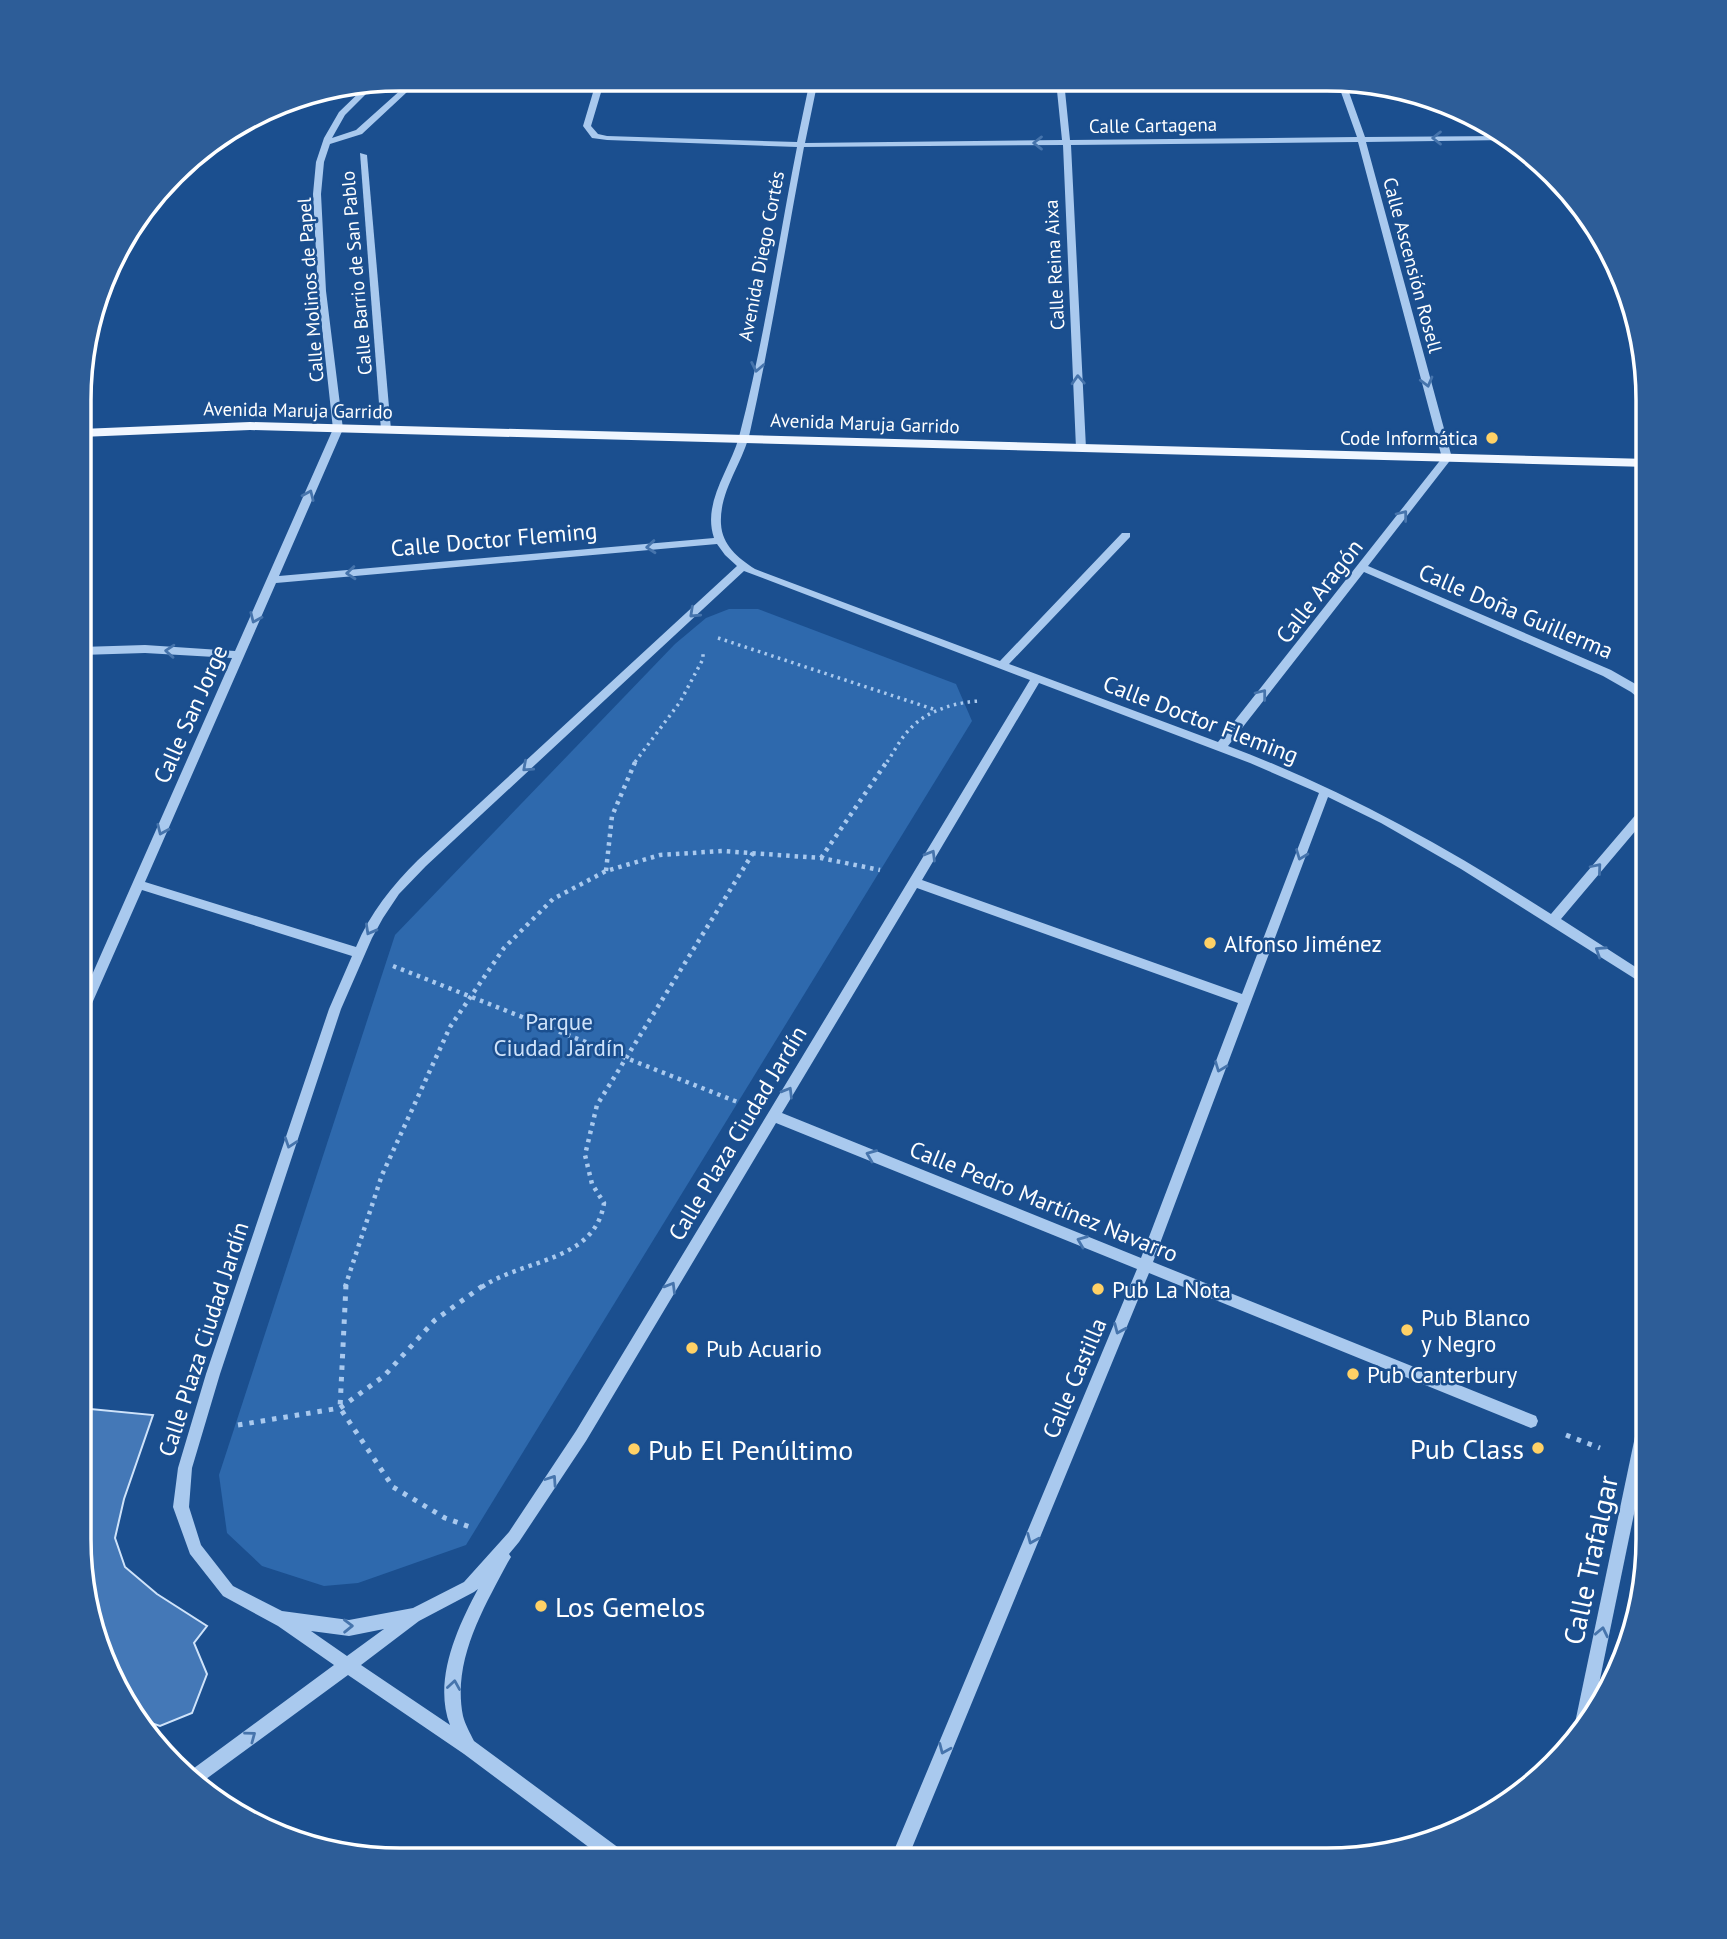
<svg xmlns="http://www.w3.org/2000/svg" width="1727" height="1939" font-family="'PT Sans',sans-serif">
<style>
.green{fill:#2e69ad}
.building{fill:#4478b7;stroke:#cfe3fa;stroke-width:2}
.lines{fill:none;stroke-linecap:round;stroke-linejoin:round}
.path-far2{stroke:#a9c9ee;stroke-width:3.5;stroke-dasharray:2.5 4.5;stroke-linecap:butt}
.path-far1{stroke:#a9c9ee;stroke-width:4.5;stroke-dasharray:3.5 5;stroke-linecap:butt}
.path{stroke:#a9c9ee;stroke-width:5;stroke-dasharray:4.5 7;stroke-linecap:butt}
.minor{fill:#a9c9ee;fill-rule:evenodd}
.major{fill:#f0f6ff;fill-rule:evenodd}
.oneway{stroke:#4674ac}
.poi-dot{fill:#ffd166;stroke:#1b4f8f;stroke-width:2.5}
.labels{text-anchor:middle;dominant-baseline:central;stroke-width:5;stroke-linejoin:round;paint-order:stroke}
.far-street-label{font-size:19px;fill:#fff;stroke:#1b4f8f}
.far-poi-label{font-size:19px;fill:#fff;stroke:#1b4f8f;text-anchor:end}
.street-label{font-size:23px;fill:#fff;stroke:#1b4f8f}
.poi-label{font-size:23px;fill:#fff;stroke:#1b4f8f;text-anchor:start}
.park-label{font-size:23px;fill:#cfe3fa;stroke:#1b4f8f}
.near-poi-label{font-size:28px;fill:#fff;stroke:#1b4f8f;text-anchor:start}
.near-street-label{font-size:28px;fill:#fff;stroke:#1b4f8f}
.rim{fill:none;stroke:#fff;stroke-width:3.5}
</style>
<rect width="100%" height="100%" fill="#1b4f8f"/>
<polygon class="green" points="729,609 758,609 956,684 972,721 466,1545 358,1583 324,1586 262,1566 227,1533 219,1475 395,935 675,644 706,618"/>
<polygon class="building" points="80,1408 153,1415 124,1499 115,1538 125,1567 157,1594 207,1626 194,1643 207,1674 192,1713 160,1726 133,1717 96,1642 79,1560"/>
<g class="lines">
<g class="path-far2">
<polyline points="718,638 936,710"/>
<polyline points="635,762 680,702 703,659 703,651"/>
<path d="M887,762C894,752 900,739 909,730C925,711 956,702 980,701"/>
</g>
<g class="path-far1">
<polyline points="821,858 888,760"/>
<polyline points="606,871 612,816 636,760"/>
<polyline points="393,966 740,1103"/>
<polyline points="345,1287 382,1175 450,1027 504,948 553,899 606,871 660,855 722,851 821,858 880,870"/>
<path d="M482,1287C523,1259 595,1262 604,1203L592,1184L585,1155L597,1105L753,853"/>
</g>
<g class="path">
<polyline points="346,1285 340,1408 393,1487 445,1518 470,1527"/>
<polyline points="238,1425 340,1408 384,1376 435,1320 484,1285"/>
<polyline points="1566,1435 1600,1448"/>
</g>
<g class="minor">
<path d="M413,79H421L362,134L330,144L324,162L321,194L326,291L343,429L279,576L714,538C702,502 730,470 739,437C764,342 778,243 797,147L607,140L592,138L583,126L597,79H605L591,126L598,134L607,136L797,142L810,80H818L805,143L1062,140L1056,81H1064L1070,140L1357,137L1337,81H1345L1365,137L1503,136L1507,140L1366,142L1452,458L1368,566L1611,670L1639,686L1648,695V706L1631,692L1603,676L1364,572L1228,746C1343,789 1448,848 1551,914L1644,805L1648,804V816L1561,919L1648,975V987L1461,869L1381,823L1328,797L1153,1262L1536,1416L1538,1421L1536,1426L1531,1428L1149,1273L907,1860H890L1137,1269L776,1123L586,1441L519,1542L509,1554L511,1557L508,1562C483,1609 452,1661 463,1716C465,1724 470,1733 474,1741L627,1854L629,1860H606L464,1754L348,1675L202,1782L190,1771L334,1665L278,1626L223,1596L190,1554L173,1507L178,1468L206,1374L329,1009L352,956L142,890L86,1017L84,1021L80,1022V1002L232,658L145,653L81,655V647L145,645L235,651L333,429L318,291L313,194L316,162L324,138L339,112L368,84L377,83L345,115L332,138L356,130ZM1358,142L1442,458L1218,742L1009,664L1130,537V533H1122L1000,661L755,569C738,558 722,545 721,524C719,491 743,463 750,432C771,338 786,242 804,147L1063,145L1076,448L1081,451L1086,448L1071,145ZM717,544L725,555L737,566L418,860C392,886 370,913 356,947L145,882L276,583ZM744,571L1030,680L576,1431L509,1532L464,1582L413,1608L349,1620L282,1611L233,1586L201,1545L189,1507L192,1468L220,1374L341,1009L372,938L383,918L399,894L426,866ZM1039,683L1250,763L1319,793L1242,994L922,880ZM917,888L1238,1003L1141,1258L782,1113ZM478,1589C457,1628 433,1681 450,1725L361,1665L419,1621L474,1592ZM384,1629L347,1656L311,1631L349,1636Z"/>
<polygon points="360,153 367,155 391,430 386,433 381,430"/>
<polygon points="1648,1401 1648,1446 1593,1713 1578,1729 1575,1723 1641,1408 1643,1403"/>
</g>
<polygon class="major" points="250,422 1648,459 1648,467 250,430 81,437 81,429"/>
</g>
<defs><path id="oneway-chevron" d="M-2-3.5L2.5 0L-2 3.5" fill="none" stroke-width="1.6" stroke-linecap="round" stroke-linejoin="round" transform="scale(1.75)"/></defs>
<g class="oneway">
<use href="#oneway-chevron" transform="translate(1437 138) rotate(180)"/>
<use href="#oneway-chevron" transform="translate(1038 143) rotate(180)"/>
<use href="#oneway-chevron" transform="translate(757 367) rotate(101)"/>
<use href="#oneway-chevron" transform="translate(1078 380) rotate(-93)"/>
<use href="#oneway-chevron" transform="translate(1427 382) rotate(75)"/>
<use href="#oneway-chevron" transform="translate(309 495) rotate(-66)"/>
<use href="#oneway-chevron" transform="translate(1403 515) rotate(-52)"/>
<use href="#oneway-chevron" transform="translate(651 547) rotate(175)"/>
<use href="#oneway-chevron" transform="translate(351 573) rotate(175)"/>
<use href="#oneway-chevron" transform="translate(694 613) rotate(137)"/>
<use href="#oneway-chevron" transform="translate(255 618) rotate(114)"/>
<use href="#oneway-chevron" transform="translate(170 651) rotate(-176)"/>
<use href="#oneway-chevron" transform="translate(1262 694) rotate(-52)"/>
<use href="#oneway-chevron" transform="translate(527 767) rotate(138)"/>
<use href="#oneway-chevron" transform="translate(162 830) rotate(114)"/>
<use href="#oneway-chevron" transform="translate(931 855) rotate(-59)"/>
<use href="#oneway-chevron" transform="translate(1301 855) rotate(111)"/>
<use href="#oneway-chevron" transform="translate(1597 868) rotate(-50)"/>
<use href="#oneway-chevron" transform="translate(370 930) rotate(119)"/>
<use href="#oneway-chevron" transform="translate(1600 951) rotate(-147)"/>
<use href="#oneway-chevron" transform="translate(1220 1067) rotate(111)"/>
<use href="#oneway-chevron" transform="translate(788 1092) rotate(-59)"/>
<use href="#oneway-chevron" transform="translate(290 1143) rotate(109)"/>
<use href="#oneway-chevron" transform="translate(871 1155) rotate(-158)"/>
<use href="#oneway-chevron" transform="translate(1082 1241) rotate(-158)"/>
<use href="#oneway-chevron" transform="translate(671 1287) rotate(-59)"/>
<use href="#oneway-chevron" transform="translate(1119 1329) rotate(113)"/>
<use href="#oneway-chevron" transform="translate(552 1480) rotate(-56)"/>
<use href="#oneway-chevron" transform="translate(1032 1539) rotate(113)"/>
<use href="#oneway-chevron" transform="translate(348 1626) rotate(-1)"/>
<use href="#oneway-chevron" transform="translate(1602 1632) rotate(-78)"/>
<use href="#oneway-chevron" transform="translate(454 1685) rotate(-81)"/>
<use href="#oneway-chevron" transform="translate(251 1736) rotate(-37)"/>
<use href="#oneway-chevron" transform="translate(944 1749) rotate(113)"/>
</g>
<g class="poi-dot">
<circle cx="1492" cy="438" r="7"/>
<circle cx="1210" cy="943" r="7"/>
<circle cx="1098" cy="1289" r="7"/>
<circle cx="1407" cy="1330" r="7"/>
<circle cx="692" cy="1348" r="7"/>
<circle cx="1353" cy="1374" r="7"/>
<circle cx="1538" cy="1448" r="7"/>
<circle cx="634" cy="1449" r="7"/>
<circle cx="541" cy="1606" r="7"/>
</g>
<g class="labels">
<g class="far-street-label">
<text transform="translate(1153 125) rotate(-1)">Calle Cartagena</text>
<text transform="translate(761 256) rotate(-79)">Avenida Diego Cortés</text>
<text transform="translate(1054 265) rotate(-93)">Calle Reina Aixa</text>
<text transform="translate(1413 265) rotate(75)">Calle Ascensión Rosell</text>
<text transform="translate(356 273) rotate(-95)">Calle Barrio de San Pablo</text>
<text transform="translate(310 290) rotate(-94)">Calle Molinos de Papel</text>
<text transform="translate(298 410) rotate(1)">Avenida Maruja Garrido</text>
<text transform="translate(865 423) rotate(2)">Avenida Maruja Garrido</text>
</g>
<g class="far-poi-label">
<text x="1478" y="438">Code Informática</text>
</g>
<g class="street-label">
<text transform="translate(494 539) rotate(-5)">Calle Doctor Fleming</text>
<text transform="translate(1319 591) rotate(-52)">Calle Aragón</text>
<text transform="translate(1516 611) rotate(23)">Calle Doña Guillerma</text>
<text transform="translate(190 714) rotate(-66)">Calle San Jorge</text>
<text transform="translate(1201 719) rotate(21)">Calle Doctor Fleming</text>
<text transform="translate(737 1133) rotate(-59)">Calle Plaza Ciudad Jardín</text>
<text transform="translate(1044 1201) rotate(22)">Calle Pedro Martínez Navarro</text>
<text transform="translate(203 1339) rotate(-72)">Calle Plaza Ciudad Jardín</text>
<text transform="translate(1074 1378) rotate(-67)">Calle Castilla</text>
</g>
<g class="poi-label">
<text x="1224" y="943">Alfonso Jiménez</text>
<text x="1112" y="1289">Pub La Nota</text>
<text x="1421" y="1317">Pub Blanco<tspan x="1421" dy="26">y Negro</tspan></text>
<text x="706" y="1348">Pub Acuario</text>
<text x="1367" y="1374">Pub Canterbury</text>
</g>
<g class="park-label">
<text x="559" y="1021">Parque<tspan x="559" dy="26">Ciudad Jardín</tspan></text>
</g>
<g class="near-poi-label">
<text x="1524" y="1448" text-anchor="end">Pub Class</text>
<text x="648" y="1449">Pub El Penúltimo</text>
<text x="555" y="1606">Los Gemelos</text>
</g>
<g class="near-street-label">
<text transform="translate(1590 1560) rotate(-78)">Calle Trafalgar</text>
</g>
</g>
<path d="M0 0H1727V1939H0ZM400 91H1327A309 309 0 0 1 1636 400V1539A309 309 0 0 1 1327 1848H400A309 309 0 0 1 91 1539V400A309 309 0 0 1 400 91Z" fill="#2d5d98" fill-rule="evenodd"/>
<path class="rim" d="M400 91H1327A309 309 0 0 1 1636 400V1539A309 309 0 0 1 1327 1848H400A309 309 0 0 1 91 1539V400A309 309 0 0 1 400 91Z"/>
</svg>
